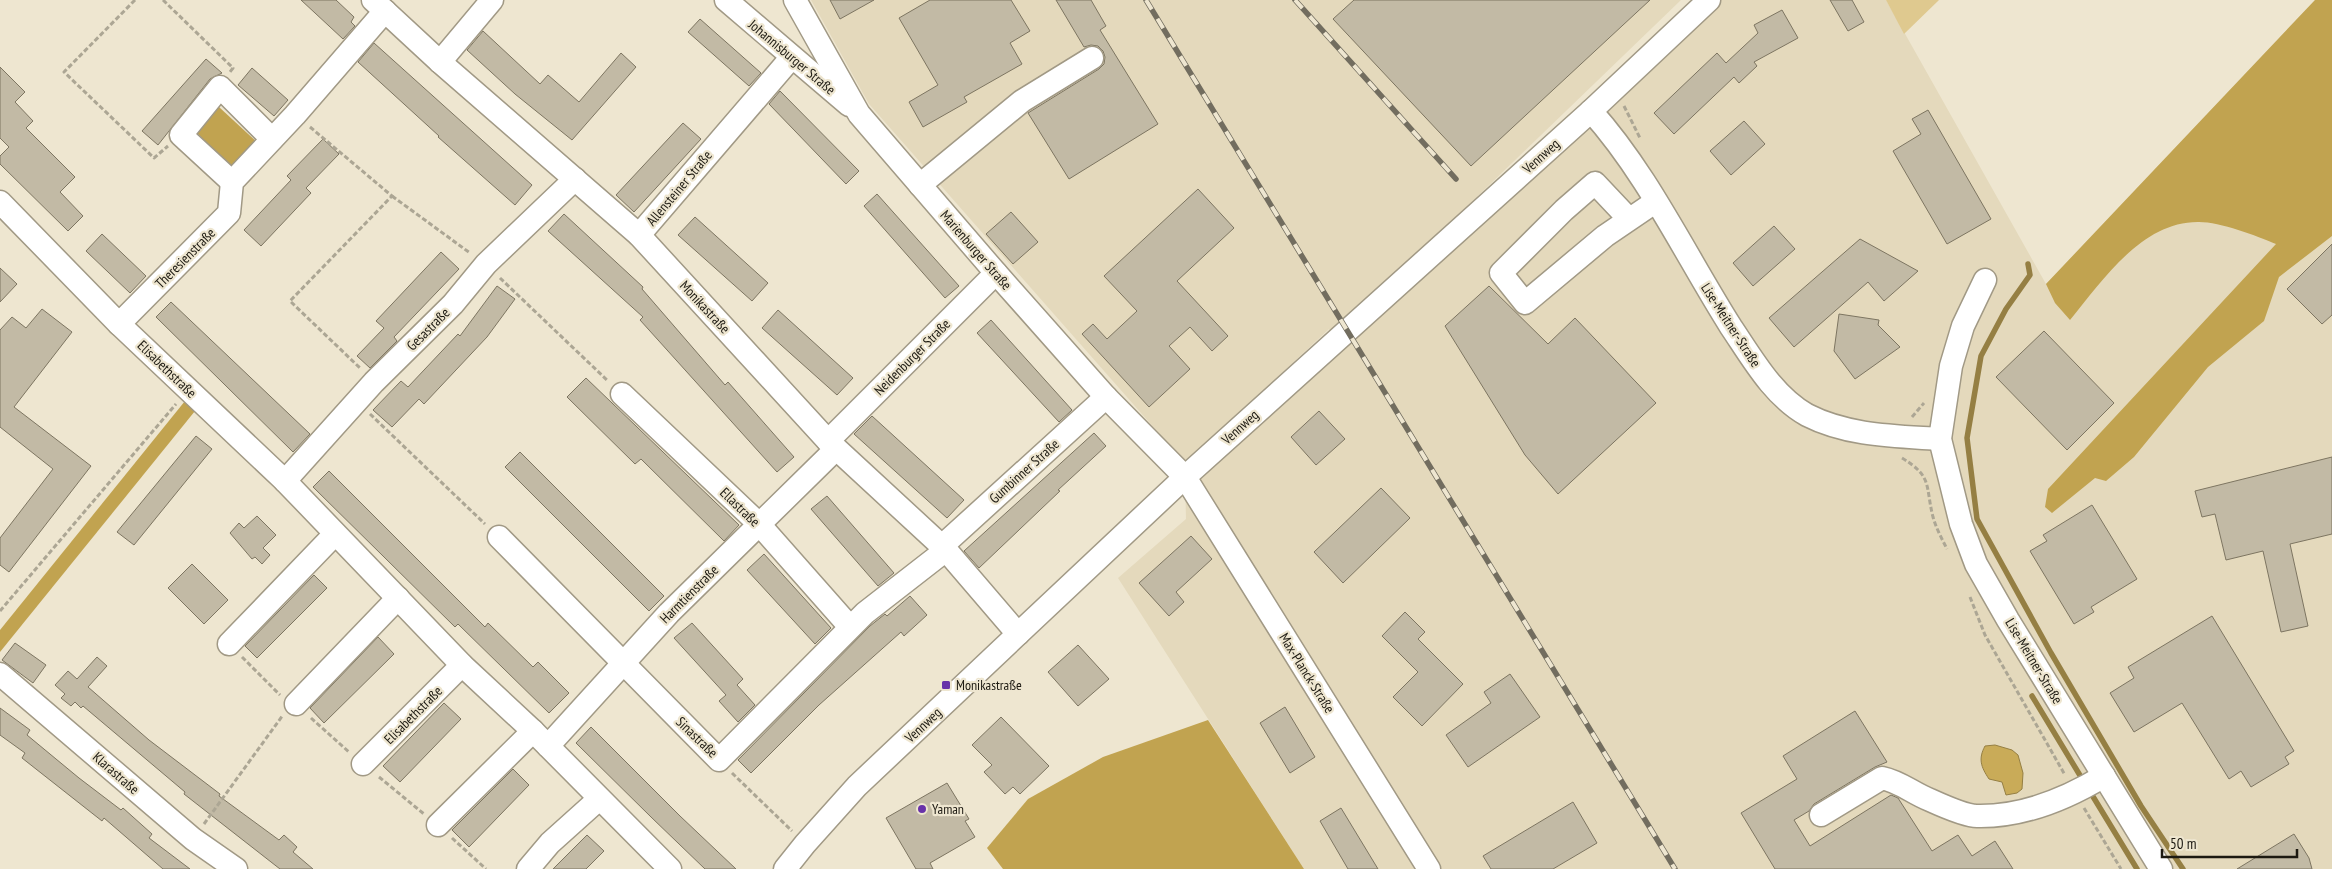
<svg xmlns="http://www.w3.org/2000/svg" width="2332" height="869" font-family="'PT Sans Narrow',sans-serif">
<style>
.built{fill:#e4d9bc}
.green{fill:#dfc98f}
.forest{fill:#c1a350}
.water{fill:#c9ab58;stroke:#957f43}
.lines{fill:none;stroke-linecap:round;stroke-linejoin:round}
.stream{stroke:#957f43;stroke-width:5.5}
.building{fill:#c2baa5;stroke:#7d7561}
.minor-casing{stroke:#a19985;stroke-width:25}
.path{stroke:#aca694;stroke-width:3;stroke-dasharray:5 2.5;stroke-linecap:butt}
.minor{stroke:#fff;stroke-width:22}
.rail-casing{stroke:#726d5f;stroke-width:5.5}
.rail{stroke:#eee6d0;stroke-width:4;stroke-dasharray:11;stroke-linecap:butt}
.poi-dot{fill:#6832a9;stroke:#eee6d0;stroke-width:2}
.labels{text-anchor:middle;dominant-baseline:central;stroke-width:4.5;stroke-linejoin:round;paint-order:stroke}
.street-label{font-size:14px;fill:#1c1911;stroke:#eee6d0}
.poi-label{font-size:14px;fill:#1c1911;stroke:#eee6d0;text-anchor:start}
</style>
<rect width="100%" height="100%" fill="#eee6d0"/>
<polygon class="built" points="811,0 1681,0 1371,299 1709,0 1886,0 2046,284 2315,0 2332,0 2332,869 1304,869 1118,578 1186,519 1185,477 1334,341 1329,329 1185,463 869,104"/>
<polygon class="green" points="1886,0 1939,0 1904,34"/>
<g class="forest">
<path d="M2315,0H2332V236L2279,277L2264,321L2208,367L2134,457L2106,481L2095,478L2052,513L2045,507L2048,489L2276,244C2257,236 2220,222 2199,222C2142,221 2102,281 2070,320L2055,303L2046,284Z"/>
<polygon points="219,107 259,144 235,171 196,132"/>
<polygon points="185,401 195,411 0,652 0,630"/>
<polygon points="1208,720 1304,869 1003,869 987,848 1028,799 1103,757"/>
</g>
<path class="water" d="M1995,745L2012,750L2018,755L2023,773L2022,789L2017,793L2006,795L2002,782L1989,779C1981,767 1978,759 1985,746Z"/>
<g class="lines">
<g class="stream">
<polyline points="2028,264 2030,275 2006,309 1981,356 1967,438 1977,519 2051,653 2141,806 2183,869"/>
<polyline points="2032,696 2084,782"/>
<polyline points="2089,790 2137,869"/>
</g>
</g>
<g class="building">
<polygon points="301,0 336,0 354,17 351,22 355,26 343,39"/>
<polygon points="830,0 874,0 840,19"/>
<polygon points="930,0 1011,0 1030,31 1010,43 1022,64 964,97 967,102 923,127 909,102 938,85 899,18"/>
<polygon points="1056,0 1091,0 1106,26 1100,30 1158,124 1069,179 1028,113 1099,69 1104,64 1105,57 1103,51 1098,46 1091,45 1084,47"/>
<polygon points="1354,0 1650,0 1471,166 1333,19"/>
<polygon points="1830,0 1852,0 1864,22 1848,31"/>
<polygon points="1782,10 1798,38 1754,62 1757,66 1739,83 1734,77 1674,134 1654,113 1717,53 1726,63 1758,33 1754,25"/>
<polygon points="700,19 761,73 749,86 688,32"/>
<polygon points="483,31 540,84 548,75 579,102 621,53 636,67 572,140 515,94 467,50"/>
<polygon points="374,43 532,185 515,205 438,137 439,136 358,62"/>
<polygon points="206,59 222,73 210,79 158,145 142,131"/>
<polygon points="0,67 25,92 15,102 33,121 26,128 75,177 60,192 83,216 68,231 0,164 0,156 9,147 0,138"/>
<polygon points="252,68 288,100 274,116 238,85"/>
<polygon points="780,91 859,171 846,184 769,104"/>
<polygon points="1928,110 1991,219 1947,244 1893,151 1921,134 1912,119"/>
<polygon points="1744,121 1765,144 1731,175 1710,151"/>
<polygon points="683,123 701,139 634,212 616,195"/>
<polygon points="323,139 339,154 306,188 311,193 261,246 244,230 291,180 287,176"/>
<polygon points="1198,189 1234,228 1177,281 1228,336 1212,351 1190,327 1169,346 1190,369 1149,407 1082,334 1093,324 1107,339 1137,311 1104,276"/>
<polygon points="877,194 959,286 945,298 864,206"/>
<polygon points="1011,212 1038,242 1013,264 986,234"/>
<polygon points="564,214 643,287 642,289 725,385 728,382 794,457 777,472 640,320 643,317 548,231"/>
<polygon points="695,217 768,283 752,301 678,235"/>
<polygon points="1774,226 1795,249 1753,286 1733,263"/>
<polygon points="102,234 146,276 130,293 86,251"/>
<polygon points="1860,239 1918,271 1884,301 1868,282 1794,347 1769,318"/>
<polygon points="2332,244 2332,315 2322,324 2287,289"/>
<polygon points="441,252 459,269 394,337 397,341 370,368 357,356 384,328 376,321"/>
<polygon points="0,268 17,284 0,302"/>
<polygon points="497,286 515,299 487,337 424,404 419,399 392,427 373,410 401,381 408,387 458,334 460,336"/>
<polygon points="1489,286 1548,344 1575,318 1656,403 1558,494 1525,455 1445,326"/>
<polygon points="171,302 310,434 293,452 156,317"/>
<polygon points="42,309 72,332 14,407 91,466 9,572 0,565 0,538 53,469 0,427 0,330 12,317 26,328"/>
<polygon points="778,310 853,378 837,395 762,328"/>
<polygon points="1839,314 1879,320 1878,325 1900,347 1855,379 1834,351"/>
<polygon points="991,320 1072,410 1059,422 977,333"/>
<polygon points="2044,331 2114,403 2067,450 1996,377"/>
<polygon points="586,378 739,525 724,541 641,459 635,464 567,397"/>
<polygon points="1319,411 1345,439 1316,465 1291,437"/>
<polygon points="872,416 964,500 947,518 854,434"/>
<polygon points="1094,433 1106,446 1058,490 1060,491 979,568 964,551"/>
<polygon points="196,436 212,449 134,545 117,532"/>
<polygon points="520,452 664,596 649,611 505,467"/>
<polygon points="2332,457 2332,534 2290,544 2308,626 2281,632 2263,551 2226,560 2215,514 2202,517 2195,491"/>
<polygon points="329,471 485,627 488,623 533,667 538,662 569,693 549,713 458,624 455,627 313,487"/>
<polygon points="1381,488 1410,518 1343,583 1314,552"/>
<polygon points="827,496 894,573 878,586 811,509"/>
<polygon points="2092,505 2137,579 2091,607 2094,612 2074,624 2030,551 2047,541 2043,535"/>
<polygon points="257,516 276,535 263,548 270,555 262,564 255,557 252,559 230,533 239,523 244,528"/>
<polygon points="1191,536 1212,559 1176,592 1184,602 1169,616 1139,583"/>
<polygon points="764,554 831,628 815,644 747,570"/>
<polygon points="192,564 228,600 204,624 168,588"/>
<polygon points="314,575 327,588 257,658 245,646"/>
<polygon points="910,596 927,615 904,636 901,632 819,705 751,773 738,760 870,626 885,614 887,616"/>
<polygon points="1405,612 1425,632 1418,639 1463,684 1422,726 1393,697 1418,672 1382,636"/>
<polygon points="2212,616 2294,751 2285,757 2289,764 2251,787 2241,771 2229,779 2182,703 2134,732 2110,693 2134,678 2128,667"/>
<polygon points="692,623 743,679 737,685 755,705 738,722 719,701 726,695 674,638"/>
<polygon points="378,637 394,654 324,723 310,708"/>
<polygon points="15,643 46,665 33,683 2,660"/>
<polygon points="1078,645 1109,679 1078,706 1048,672"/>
<polygon points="97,657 107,666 88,687 149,740 220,794 219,796 279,840 284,835 297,847 293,852 313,869 280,869 184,794 185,792 83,706 81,708 75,702 71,706 61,698 65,694 55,685 68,671 77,679"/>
<polygon points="1510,674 1540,717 1468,767 1446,735 1491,703 1484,692"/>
<polygon points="444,703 461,719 400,782 383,766"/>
<polygon points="1285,707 1315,757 1290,773 1260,723"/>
<polygon points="0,708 30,730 27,735 79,778 121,810 123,808 152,834 149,838 190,869 163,869 104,818 102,821 22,758 25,753 0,735"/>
<polygon points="1855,711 1887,762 1875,767 1814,804 1809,811 1794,820 1810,846 1891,795 1898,798 1932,851 1958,835 1972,856 1995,841 2013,869 1775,869 1741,813 1797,779 1783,756"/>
<polygon points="1001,717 1049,766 1020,794 1013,787 1005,794 984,772 992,765 972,745"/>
<polygon points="591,727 680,816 736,869 705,869 651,817 576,743"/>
<polygon points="513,769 529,785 469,847 452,830"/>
<polygon points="947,783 969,819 965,821 975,837 930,863 933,869 916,869 886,818"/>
<polygon points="1573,802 1597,843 1553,869 1491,869 1483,856"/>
<polygon points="1341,808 1378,869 1348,869 1320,821"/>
<polygon points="2294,834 2309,858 2312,869 2237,869"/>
<polygon points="587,835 604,851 586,869 553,869"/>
</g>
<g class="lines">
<g class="minor-casing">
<g id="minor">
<polyline points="373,0 440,62 639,235 828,441 946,550 1018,634"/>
<polyline points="726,0 849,105"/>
<polyline points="795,0 859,114 996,273 1106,397 1185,477 1429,869"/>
<polyline points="440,62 492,0"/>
<path d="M1591,111C1647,173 1686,256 1731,327C1752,358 1773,396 1807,415C1848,436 1895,436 1940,439"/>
<polyline points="232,182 181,135 220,87 272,139"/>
<polyline points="920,185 1022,101 1092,58"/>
<polyline points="0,202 119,324 285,481 462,665 533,731 670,869"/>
<polyline points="1629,219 1595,183 1564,210 1501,273 1525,303 1605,236 1655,202"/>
<polyline points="639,235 785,65 793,59"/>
<polyline points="1985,280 1963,326 1951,366 1940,439 1961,524 1976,564 2008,620 2161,869"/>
<polyline points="119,324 229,213 232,182 295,115 385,11"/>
<polyline points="622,394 759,524 850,627"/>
<polyline points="828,441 996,273"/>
<polyline points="285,481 374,382 453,304 486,264 575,179"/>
<polyline points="499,537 719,760 865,613 946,550"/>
<polyline points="942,546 1106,397"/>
<polyline points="229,644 335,534"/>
<polyline points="0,674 193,839 236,869"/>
<polyline points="296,704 398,598"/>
<polyline points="548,746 669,613 836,449"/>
<polyline points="363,764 462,665"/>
<path d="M1821,815L1882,778C1901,782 1912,793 1930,800C1941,805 1966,816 1977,816C2023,817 2066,799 2104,776"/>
<polyline points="438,825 533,731"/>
<polyline points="528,869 550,843 599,799"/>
<polyline points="785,869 805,844 857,786 1018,634 1185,477 1591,111 1709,0"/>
</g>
</g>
<g class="path">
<polyline points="135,0 64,72 154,158 168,146"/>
<polyline points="163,0 233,68 230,72"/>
<polyline points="1624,106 1640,138"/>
<polyline points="310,127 392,196 290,301 360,368"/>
<polyline points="392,196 470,253"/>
<polyline points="500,278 608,381"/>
<polyline points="370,414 485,524"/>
<polyline points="1912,417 1924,403"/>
<path d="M1902,458C1933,477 1925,485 1933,517C1936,528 1942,539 1947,549"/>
<polyline points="1970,597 1985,635 2065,775"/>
<polyline points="0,611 176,404"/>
<polyline points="242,657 280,695"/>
<polyline points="311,718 349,752"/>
<polyline points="732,773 792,831"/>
<polyline points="379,777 424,814"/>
<polyline points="2084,808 2121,869"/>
<polyline points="204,824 283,715"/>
<polyline points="452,838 486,869"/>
</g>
<use href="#minor" class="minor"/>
<g class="rail-casing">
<g id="rail">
<polyline points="1146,0 1675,869"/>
<polyline points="1295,0 1456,179"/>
</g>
</g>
<use href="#rail" class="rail"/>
</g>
<g class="poi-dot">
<rect x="941" y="680" width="10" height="10" rx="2.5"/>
<circle cx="922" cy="809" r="5"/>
</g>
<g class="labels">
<g class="street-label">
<text transform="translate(792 57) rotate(40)">Johannisburger Straße</text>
<text transform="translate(1541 156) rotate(-42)">Vennweg</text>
<text transform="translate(679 188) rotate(-50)">Allensteiner Straße</text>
<text transform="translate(976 250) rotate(49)">Marienburger Straße</text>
<text transform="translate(185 258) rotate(-45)">Theresienstraße</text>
<text transform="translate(705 307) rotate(47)">Monikastraße</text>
<text transform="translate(1731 325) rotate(57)">Lise-Meitner-Straße</text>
<text transform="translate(428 329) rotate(-45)">Gesastraße</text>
<text transform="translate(912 357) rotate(-45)">Neidenburger Straße</text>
<text transform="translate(167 369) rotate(44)">Elisabethstraße</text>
<text transform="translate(1240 427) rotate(-42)">Vennweg</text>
<text transform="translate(1024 471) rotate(-42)">Gumbinner Straße</text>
<text transform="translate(740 507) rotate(44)">Ellastraße</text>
<text transform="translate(689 594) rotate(-45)">Harmtienstraße</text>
<text transform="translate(2034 661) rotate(59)">Lise-Meitner-Straße</text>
<text transform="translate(1307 673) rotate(58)">Max-Planck-Straße</text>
<text transform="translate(413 715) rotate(-45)">Elisabethstraße</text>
<text transform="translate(923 725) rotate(-43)">Vennweg</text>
<text transform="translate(697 737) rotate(44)">Sinastraße</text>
<text transform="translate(116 773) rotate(41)">Klarastraße</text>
</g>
<g class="poi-label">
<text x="956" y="685">Monikastraße</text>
<text x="932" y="809">Yaman</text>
</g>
</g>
<path d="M2162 849v8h135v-8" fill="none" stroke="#1c1911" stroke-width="2.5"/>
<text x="2170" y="849" font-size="15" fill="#1c1911" stroke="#eee6d0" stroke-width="4" paint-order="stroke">50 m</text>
</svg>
